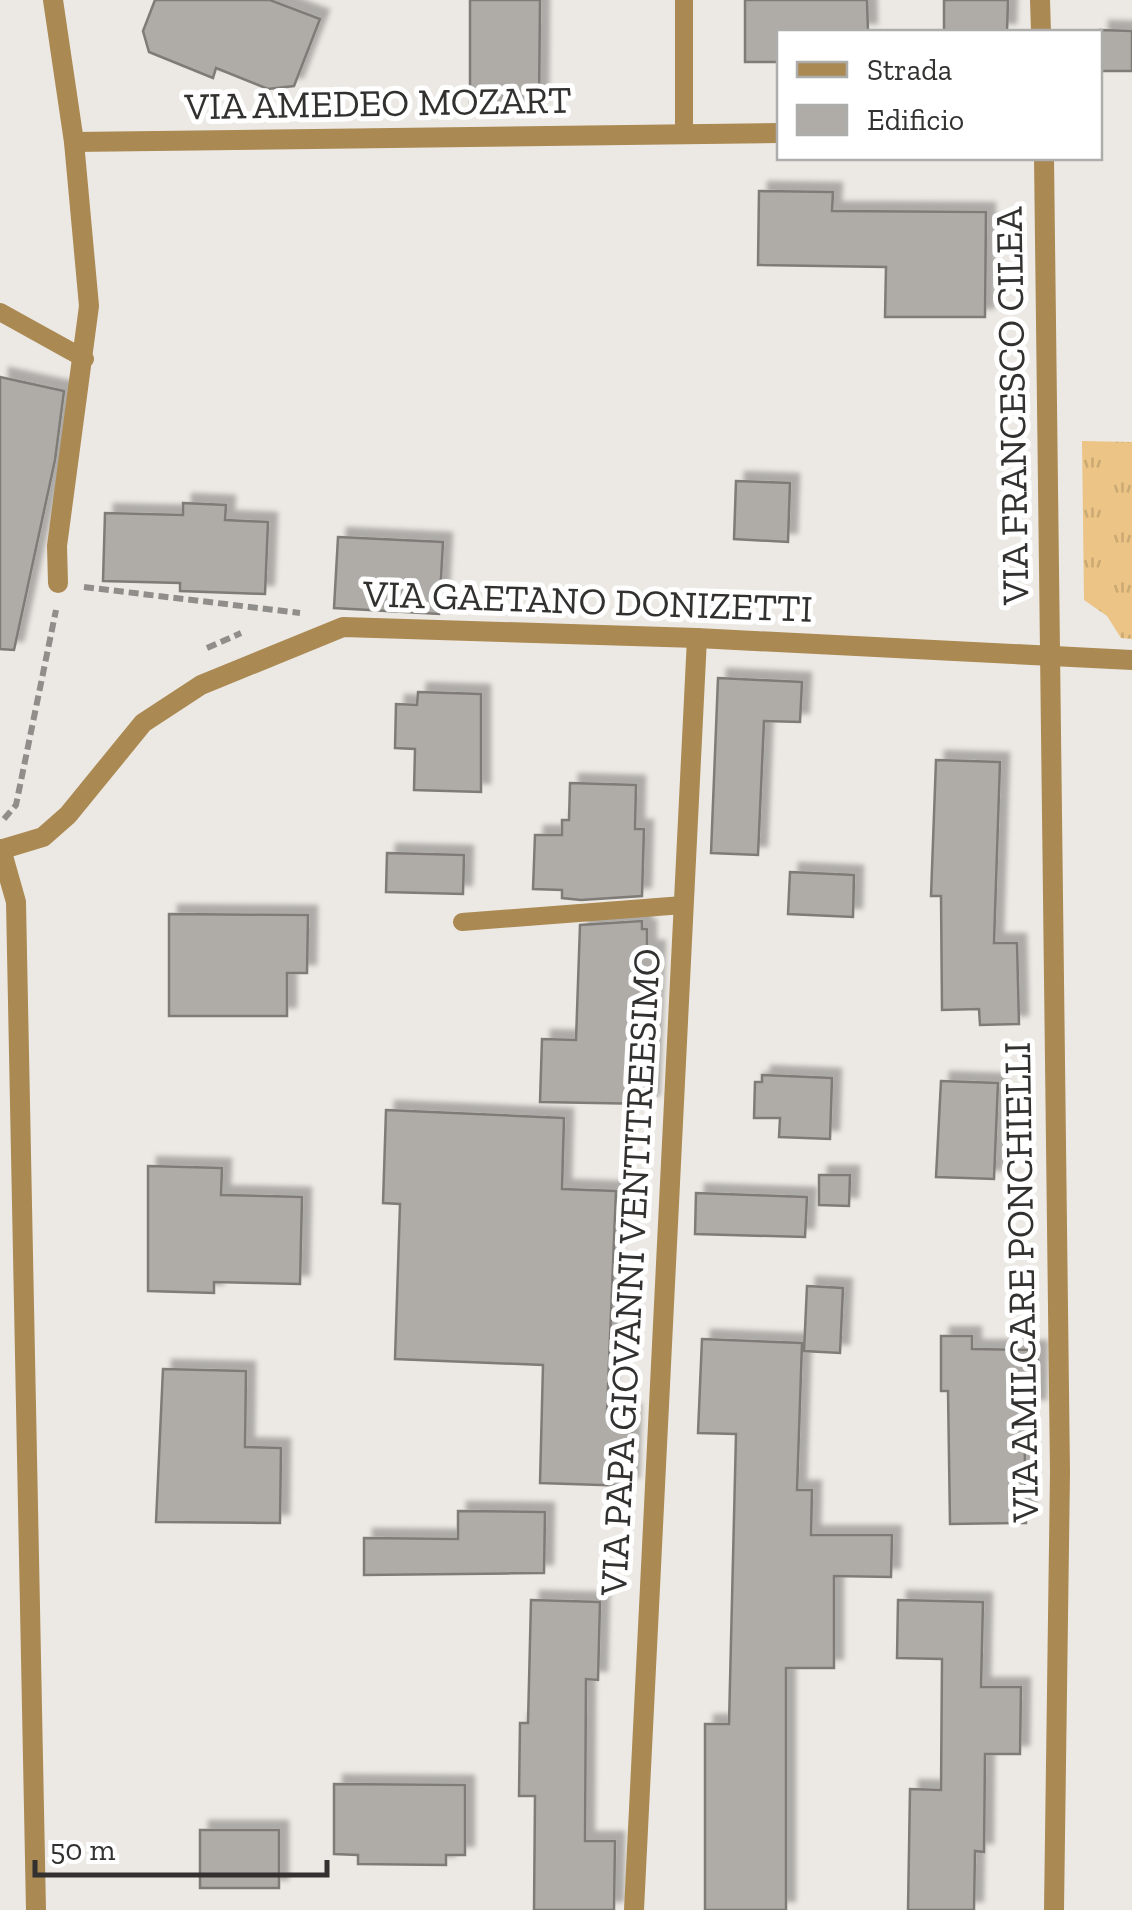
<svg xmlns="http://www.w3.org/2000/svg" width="1132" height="1910" font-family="'Zilla Slab',serif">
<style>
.park{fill:url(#park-tufts)}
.building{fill:#afaca8;stroke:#7f7c78;stroke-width:2.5;filter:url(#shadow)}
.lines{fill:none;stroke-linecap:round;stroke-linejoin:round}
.path{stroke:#908e8b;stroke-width:6;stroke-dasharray:10 5;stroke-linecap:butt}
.service{stroke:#ab8953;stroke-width:18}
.minor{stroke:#ab8953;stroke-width:20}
.tertiary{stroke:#ab8953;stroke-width:20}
.labels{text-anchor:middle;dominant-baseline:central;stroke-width:10;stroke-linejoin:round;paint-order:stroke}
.street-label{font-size:38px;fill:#323130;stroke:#fff}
</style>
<defs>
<pattern id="park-tufts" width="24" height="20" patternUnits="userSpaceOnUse" patternTransform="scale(2.5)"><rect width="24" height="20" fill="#ecc485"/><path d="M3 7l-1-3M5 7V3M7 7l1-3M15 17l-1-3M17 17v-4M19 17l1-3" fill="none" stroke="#cba973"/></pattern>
<filter id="shadow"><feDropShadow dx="9" dy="-9" stdDeviation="2.5" flood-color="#0004"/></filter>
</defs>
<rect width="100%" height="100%" fill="#ece9e4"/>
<polygon class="park" points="1082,441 1132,442 1132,639 1121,638 1107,616 1084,600"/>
<g class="building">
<polygon points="155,0 270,0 320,19 294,86 268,89 216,68 213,78 149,52 143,31"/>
<polygon points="470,0 540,0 539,108 470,107"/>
<polygon points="745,0 867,0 868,32 780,32 780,62 745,62"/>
<polygon points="944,0 1008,0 1007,32 944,32"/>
<polygon points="1100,30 1132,31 1132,71 1100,71"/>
<polygon points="759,191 833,192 832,211 986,212 985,317 885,317 886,267 758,265"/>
<polygon points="0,377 64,391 55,460 14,650 0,649"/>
<polygon points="736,481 790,483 788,542 734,539"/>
<polygon points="183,503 226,505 225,520 268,522 265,594 180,591 180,583 103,581 105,513 183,515"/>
<polygon points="338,537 443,542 439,614 334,608"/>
<polygon points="718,678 802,682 800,722 764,721 758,855 711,853"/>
<polygon points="418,692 481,694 481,792 414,790 415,749 395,748 396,704 417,705"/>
<polygon points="936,760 1000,762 994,943 1017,943 1019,1024 980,1025 979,1009 942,1010 941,896 931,896"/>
<polygon points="570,783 636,785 635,829 644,829 642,896 581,900 562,898 562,890 533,889 535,835 562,835 562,820 569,820"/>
<polygon points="387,853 464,855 463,894 386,892"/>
<polygon points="790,872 854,875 853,917 788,914"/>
<polygon points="169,914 308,915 307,973 287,973 287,1016 169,1016"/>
<polygon points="642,921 642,929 647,929 647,950 656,950 650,1104 540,1102 542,1039 576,1040 580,925"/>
<polygon points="762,1075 832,1078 830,1139 779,1137 780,1118 754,1118 755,1082 762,1082"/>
<polygon points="941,1081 998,1083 994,1179 936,1177"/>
<polygon points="386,1110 564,1118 562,1189 616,1191 607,1412 632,1413 630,1486 540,1483 543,1365 395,1359 400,1204 383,1203"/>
<polygon points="148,1166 222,1168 221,1195 302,1197 300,1284 214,1282 214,1293 148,1291"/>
<polygon points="819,1175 850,1175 849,1206 819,1205"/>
<polygon points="696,1193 807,1197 805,1237 695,1234"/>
<polygon points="807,1286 843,1288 840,1353 804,1351"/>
<polygon points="941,1336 972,1336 972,1349 1038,1350 1037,1408 1024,1408 1026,1523 950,1524 948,1391 941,1391"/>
<polygon points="702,1339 802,1343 797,1490 812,1490 811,1535 892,1535 891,1577 834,1576 834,1668 786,1668 786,1910 705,1910 705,1724 729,1724 736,1434 698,1433"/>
<polygon points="163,1369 246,1371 245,1447 281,1448 280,1523 156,1522"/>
<polygon points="458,1511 545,1512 544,1573 364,1575 364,1538 458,1539"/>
<polygon points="531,1600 600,1602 598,1680 586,1679 585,1841 615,1841 614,1910 534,1910 535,1796 519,1796 520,1723 528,1723"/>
<polygon points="898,1600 983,1602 981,1687 1021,1687 1020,1754 985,1754 984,1852 975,1851 974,1910 908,1910 910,1789 941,1790 942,1659 897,1658"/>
<polygon points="334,1784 465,1785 465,1855 446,1855 446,1865 358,1864 358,1855 334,1854"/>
<rect x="200" y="1830" width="79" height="58"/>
</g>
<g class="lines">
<g class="path">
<polyline points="84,587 300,613"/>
<polyline points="207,648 241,633"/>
<polyline points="4,819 16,805 56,610"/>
</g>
<g class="service">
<polyline points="684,134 684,0"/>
<polyline points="0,312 85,359"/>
<polyline points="462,922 683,905"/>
</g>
<g class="minor">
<polyline points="53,0 74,142 89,306 57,546 58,583"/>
<polyline points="1040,0 1041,32"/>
<polyline points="74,142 780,133"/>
<polyline points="1044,158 1060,1472 1054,1910"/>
<polyline points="1,849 16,902 36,1910"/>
<polyline points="634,1910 697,638"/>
</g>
<polyline class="tertiary" points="0,850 43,837 68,815 143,723 201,685 343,627 697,638 1132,660"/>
</g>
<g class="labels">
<g class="street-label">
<text transform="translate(378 103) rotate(-1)">VIA AMEDEO MOZART</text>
<text transform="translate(1012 406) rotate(-91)">VIA FRANCESCO CILEA</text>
<text transform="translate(588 601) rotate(2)">VIA GAETANO DONIZETTI</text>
<text transform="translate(630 1272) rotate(-87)">VIA PAPA GIOVANNI VENTITREESIMO</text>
<text transform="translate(1021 1282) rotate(-91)">VIA AMILCARE PONCHIELLI</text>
</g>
</g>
<rect x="777" y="30" width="325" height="130" fill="#ffffff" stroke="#adadac" stroke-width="2.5"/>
<rect x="797" y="62" width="50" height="15" fill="#ab8953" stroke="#adadac" stroke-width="2.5"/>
<text x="867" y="80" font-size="30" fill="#323130">Strada</text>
<rect x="797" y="105" width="50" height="30" fill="#afaca8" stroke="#adadac" stroke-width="2.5"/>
<text x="867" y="130" font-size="30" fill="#323130">Edificio</text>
<path d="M35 1860v15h292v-15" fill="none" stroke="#323130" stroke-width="5"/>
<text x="50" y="1860" font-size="30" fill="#323130" stroke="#ffffff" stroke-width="8" paint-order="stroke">50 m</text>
</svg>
